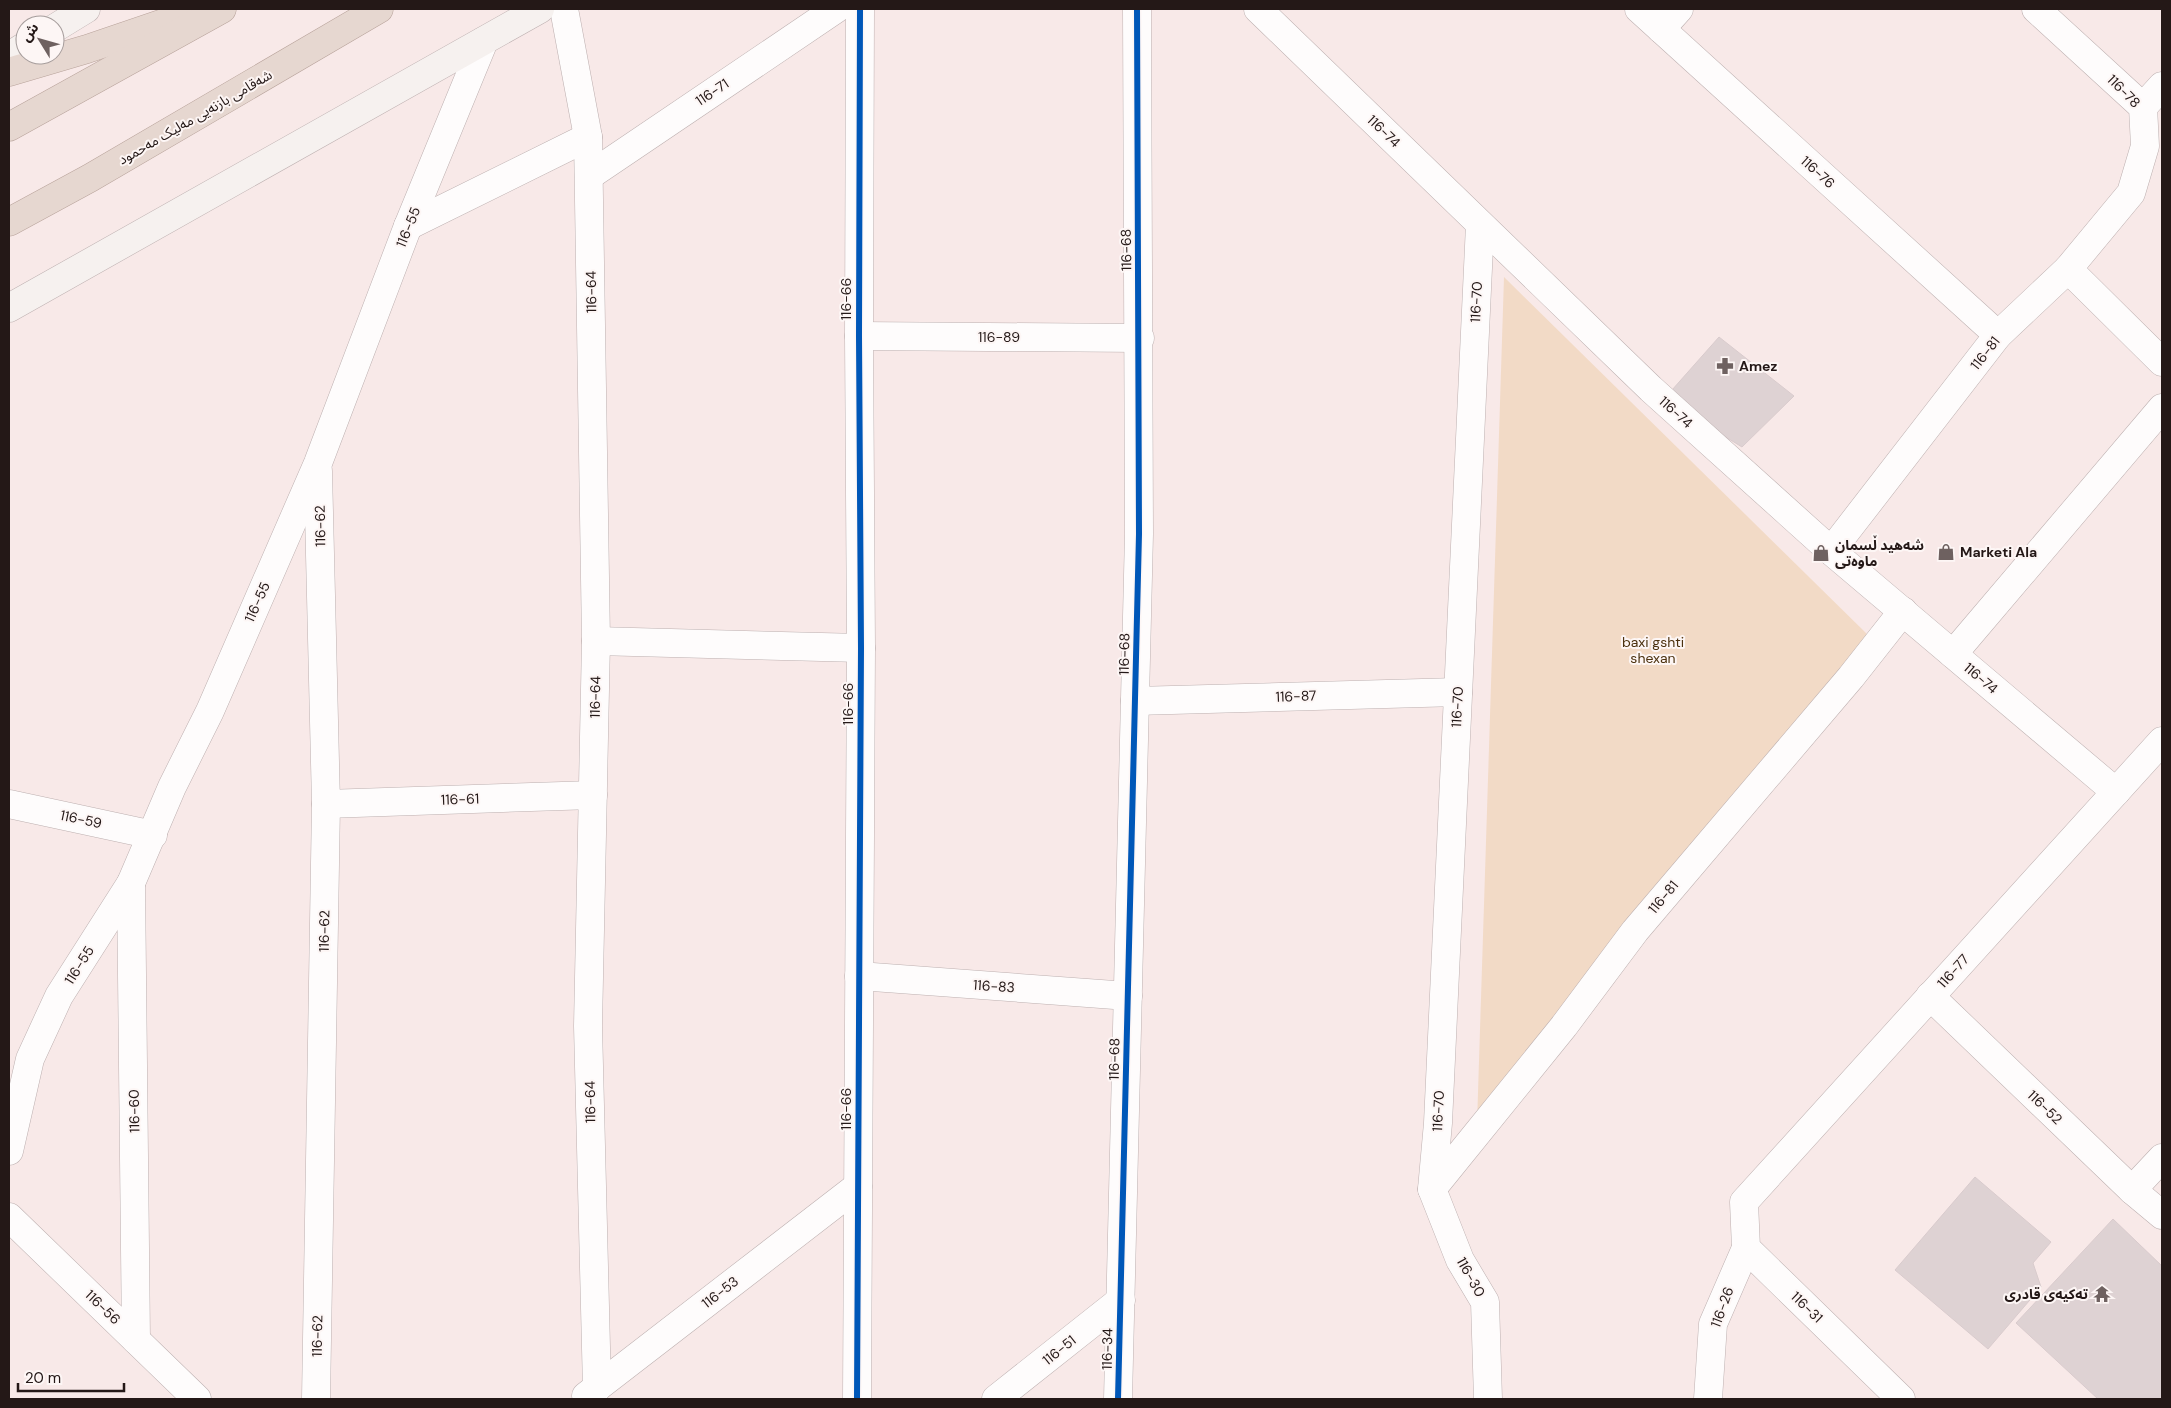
<svg xmlns="http://www.w3.org/2000/svg" width="2171" height="1408" font-family="'DM Sans','Noto Sans Arabic',sans-serif">
<style>
.green{fill:#f2dac6}
.building{fill:#ded2d3;stroke:#d9cbcd}
.lines{fill:none;stroke-linecap:round;stroke-linejoin:round}
.street-casing{stroke:#bdb0b0;stroke-width:29}
.secondary-casing{stroke:#bdb0b0;stroke-width:29}
.highway-casing{stroke:#b8a39b;stroke-width:29}
.street{stroke:#fefcfc;stroke-width:28}
.secondary{stroke:#f6f1ef;stroke-width:28}
.highway{stroke:#e6d7d0;stroke-width:28}
.cycleway-casing{stroke:#fdf6f5;stroke-width:9}
.cycleway{stroke:#0057b8;stroke-width:6}
.labels{text-anchor:middle;dominant-baseline:central;stroke-width:4;stroke-linejoin:round;paint-order:stroke}
.street-label{font-size:14px;fill:#241817;stroke:#fdf6f5}
.poi-label{font-size:14px;font-weight:bold;fill:#241817;stroke:#fdf6f5;text-anchor:start}
.park-label{font-size:14px;fill:#4c320f;stroke:#fdf6f5}
</style>
<rect width="100%" height="100%" fill="#f8e9e8"/>
<polygon class="green" points="1504,277 1869,636 1477,1124"/>
<g class="building">
<polygon points="1719,337 1794,396 1742,447 1664,399"/>
<polygon points="1975,1177 2051,1242 2033,1263 2041,1287 1988,1349 1895,1270"/>
<polygon points="2113,1219 2162,1266 2162,1399 2098,1399 2016,1323"/>
</g>
<g class="lines">
<g class="street-casing">
<g id="street">
<polyline points="564,9 588,137 596,641 588,1026 597,1388"/>
<polyline points="1258,9 1651,389 1831,551 2116,792"/>
<polyline points="1639,9 1998,335"/>
<polyline points="2036,9 2143,107 2145,146 2131,193 2068,269"/>
<polyline points="1661,29 1679,9"/>
<polyline points="2143,107 2162,86"/>
<polyline points="589,176 836,9"/>
<polyline points="1480,225 1438,1123 1432,1189 1460,1260 1485,1302 1488,1399"/>
<polyline points="408,226 588,137"/>
<polyline points="859,336 1140,338"/>
<polyline points="1831,551 1998,335 2068,269 2162,362"/>
<polyline points="596,641 861,648"/>
<polyline points="1953,654 2162,408"/>
<polyline points="1135,701 1458,692"/>
<polyline points="9,804 153,835"/>
<polyline points="326,804 593,795"/>
<polyline points="131,883 136,1340"/>
<polyline points="859,976 1128,996"/>
<polyline points="1930,996 2132,1190 2162,1215"/>
<polyline points="9,1151 30,1059 59,996 131,883 172,787 210,711 318,463 408,226 484,41"/>
<polyline points="1432,1189 1564,1026 1635,931 1851,677 1903,611"/>
<polyline points="2132,1190 2162,1158"/>
<polyline points="9,1217 197,1399"/>
<polyline points="586,1396 858,1186"/>
<polyline points="316,1399 326,804 318,471"/>
<polyline points="857,1399 861,648 859,336 860,9"/>
<polyline points="996,1399 1121,1300"/>
<polyline points="1118,1399 1139,534 1137,9"/>
<polyline points="1708,1399 1713,1324 1746,1248"/>
<polyline points="1901,1399 1746,1248 1744,1202 2162,741"/>
</g>
</g>
<g class="secondary-casing">
<g id="secondary">
<polyline points="55,28 86,9"/>
<polyline points="9,56 25,46"/>
<polyline points="9,308 540,9"/>
</g>
</g>
<g class="highway-casing">
<g id="highway">
<polyline points="9,72 87,49 184,16"/>
<polyline points="9,127 222,9"/>
<polyline points="9,222 90,178 379,9"/>
</g>
</g>
<use href="#street" class="street"/>
<use href="#secondary" class="secondary"/>
<use href="#highway" class="highway"/>
<g class="cycleway-casing">
<g id="cycleway">
<polyline points="857,1399 861,648 859,336 860,9"/>
<polyline points="1118,1399 1139,534 1137,9"/>
</g>
</g>
<use href="#cycleway" class="cycleway"/>
</g>
<defs>
<g id="pharmacy-bare" transform="scale(1.35)"><path d="M-2-6h4v4h4v4h-4v4h-4v-4h-4v-4h4Z" fill="#6e6160" stroke="#fdf6f5" stroke-width="2.5" paint-order="stroke"/></g>
<g id="shop-bare" transform="scale(1.35)"><path d="M-5-2.5h2.3a2.7 3.5 0 0 1 5.4 0H5L5.5 6h-11ZM-1.5-2.5h3a1.5 2.3 0 0 0-3 0Z" fill="#6e6160" stroke="#fdf6f5" stroke-width="2.5" paint-order="stroke"/></g>
<g id="temple-bare" transform="scale(1.35)"><path d="M0-6L5-2H3V0L6.5 2.5H4V6H1.5V3h-3V6H-4V2.5H-6.5L-3 0V-2H-5Z" fill="#6e6160" stroke="#fdf6f5" stroke-width="2.5" paint-order="stroke"/></g>
</defs>
<g fill-rule="evenodd">
<use href="#pharmacy-bare" x="1725" y="366"/>
<use href="#shop-bare" x="1946" y="552"/>
<use href="#shop-bare" x="1821" y="553"/>
<use href="#temple-bare" x="2102" y="1294"/>
</g>
<g class="labels">
<g class="street-label">
<text transform="translate(2124 91) rotate(45)">116-78</text>
<text transform="translate(712 92) rotate(-34)">116-71</text>
<text transform="translate(195 117) rotate(-30)">شەقامی بازنەیی مەلیک مەحمود</text>
<text transform="translate(1384 131) rotate(44)">116-74</text>
<text transform="translate(1818 172) rotate(42)">116-76</text>
<text transform="translate(408 227) rotate(-68)">116-55</text>
<text transform="translate(1126 250) rotate(-91)">116-68</text>
<text transform="translate(591 292) rotate(-91)">116-64</text>
<text transform="translate(846 299) rotate(-90)">116-66</text>
<text transform="translate(1476 302) rotate(-87)">116-70</text>
<text x="999" y="337">116-89</text>
<text transform="translate(1985 353) rotate(-52)">116-81</text>
<text transform="translate(1676 412) rotate(42)">116-74</text>
<text transform="translate(320 526) rotate(-91)">116-62</text>
<text transform="translate(257 602) rotate(-66)">116-55</text>
<text transform="translate(1124 654) rotate(-89)">116-68</text>
<text transform="translate(1981 678) rotate(40)">116-74</text>
<text transform="translate(1296 696) rotate(-2)">116-87</text>
<text transform="translate(595 697) rotate(-89)">116-64</text>
<text transform="translate(848 704) rotate(-90)">116-66</text>
<text transform="translate(1457 707) rotate(-87)">116-70</text>
<text transform="translate(460 799) rotate(-2)">116-61</text>
<text transform="translate(81 819) rotate(12)">116-59</text>
<text transform="translate(1663 897) rotate(-50)">116-81</text>
<text transform="translate(324 931) rotate(-89)">116-62</text>
<text transform="translate(79 965) rotate(-58)">116-55</text>
<text transform="translate(1953 971) rotate(-48)">116-77</text>
<text transform="translate(994 986) rotate(4)">116-83</text>
<text transform="translate(1114 1059) rotate(-89)">116-68</text>
<text transform="translate(590 1102) rotate(-91)">116-64</text>
<text transform="translate(2045 1107) rotate(44)">116-52</text>
<text transform="translate(846 1109) rotate(-90)">116-66</text>
<text transform="translate(134 1111) rotate(-91)">116-60</text>
<text transform="translate(1438 1111) rotate(-87)">116-70</text>
<text transform="translate(1471 1277) rotate(61)">116-30</text>
<text transform="translate(720 1292) rotate(-38)">116-53</text>
<text transform="translate(103 1307) rotate(44)">116-56</text>
<text transform="translate(1722 1307) rotate(-70)">116-26</text>
<text transform="translate(1807 1307) rotate(44)">116-31</text>
<text transform="translate(317 1336) rotate(-89)">116-62</text>
<text transform="translate(1107 1349) rotate(-89)">116-34</text>
<text transform="translate(1059 1350) rotate(-39)">116-51</text>
</g>
<g class="poi-label">
<text x="1739" y="366">Amez</text>
<text x="1835" y="545">شەھید ڵسمان<tspan x="1835" dy="16">ماوەتی</tspan></text>
<text x="1960" y="552">Marketi Ala</text>
<text x="2088" y="1294" text-anchor="end">تەکیەی قادری</text>
</g>
<g class="park-label">
<text x="1653" y="642">baxi gshti<tspan x="1653" dy="16">shexan</tspan></text>
</g>
</g>
<rect width="2171" height="1408" fill="none" stroke="#241817" stroke-width="20"/>
<g transform="translate(40 40) rotate(307)"><circle r="24" fill="#fdf6f5" stroke="#a69d9c"/>
<path d="M0-4L9 19L0 12L-9 19Z" fill="#6e6160"/>
<text y="-8" font-size="14" font-weight="bold" text-anchor="middle" fill="#241817">ش</text>
</g>
<path d="M18 1383v8h106v-8" fill="none" stroke="#241817" stroke-width="2.5"/>
<text x="25" y="1383" font-size="15" fill="#241817" stroke="#fdf6f5" stroke-width="4" paint-order="stroke">20 m</text>
</svg>
